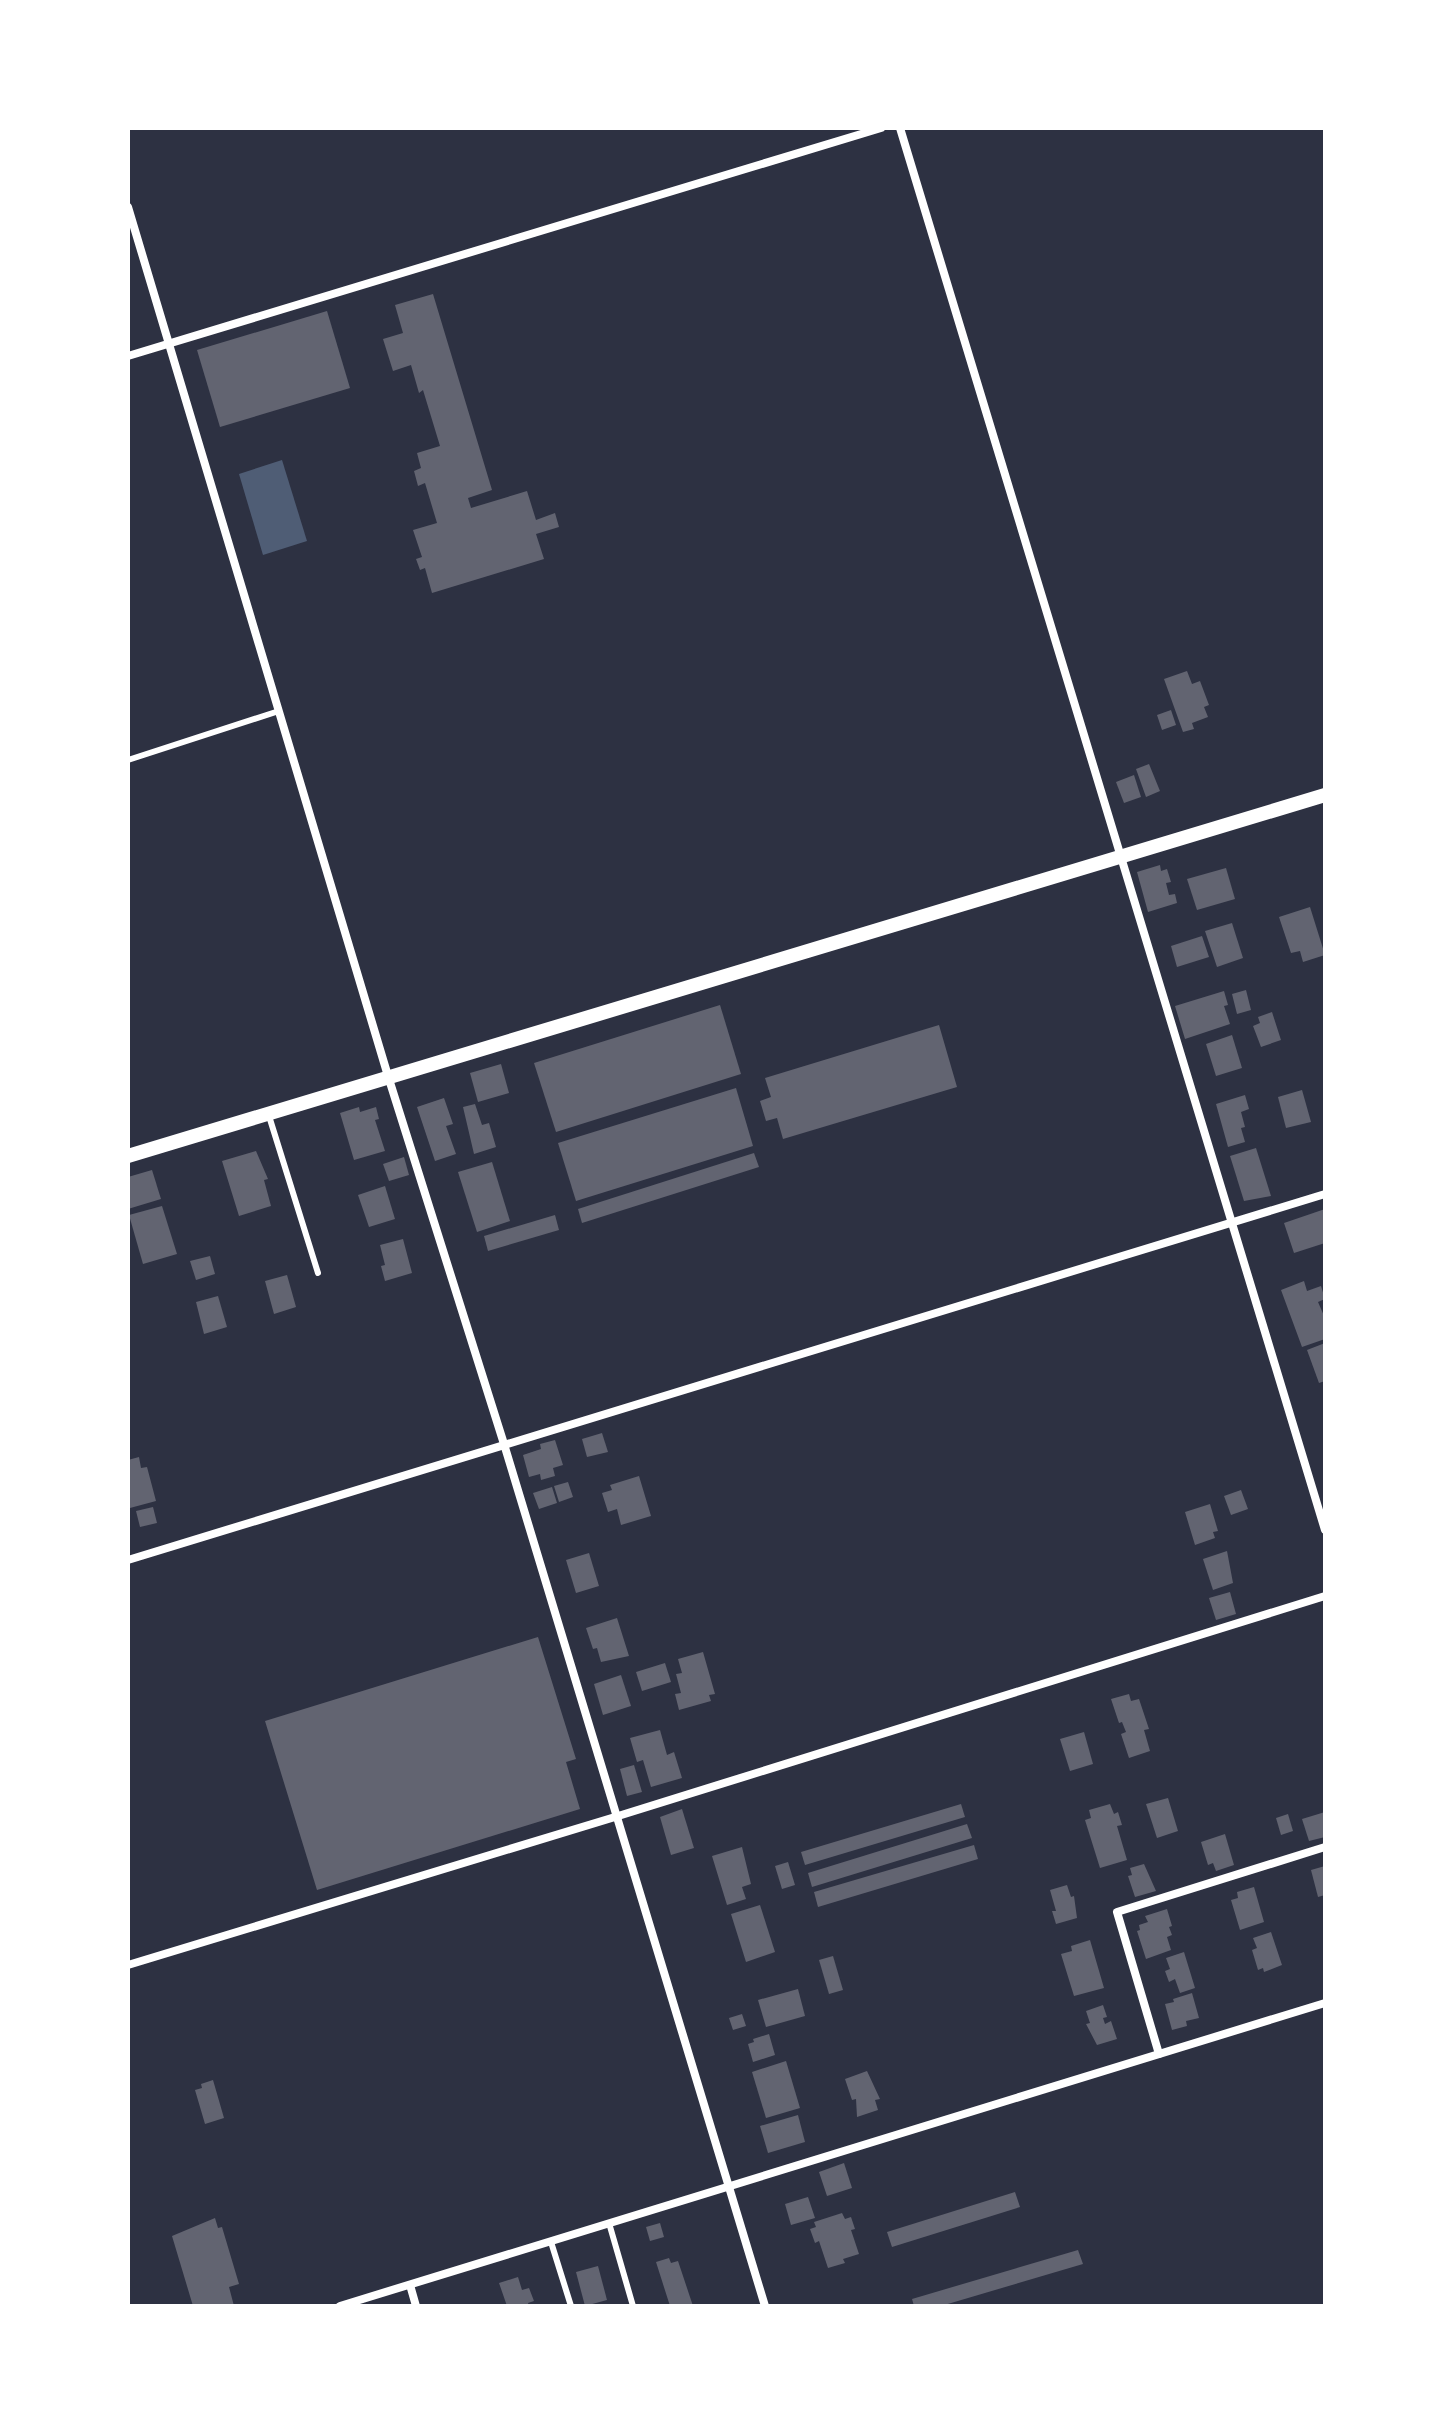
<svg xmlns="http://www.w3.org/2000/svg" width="1453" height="2434" font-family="Jost,sans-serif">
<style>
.water{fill:#4f5d75}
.building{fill:#626471}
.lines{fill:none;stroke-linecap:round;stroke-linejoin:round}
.service{stroke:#fff;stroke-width:6}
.minor{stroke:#fff;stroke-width:8}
.tertiary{stroke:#fff;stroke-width:14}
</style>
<rect width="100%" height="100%" fill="#2d3142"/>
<polygon class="water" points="282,460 307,541 263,555 239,474"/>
<g class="building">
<polygon points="433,294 492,490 468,498 471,508 527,491 536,520 555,513 559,527 536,534 544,559 432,593 425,568 420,570 416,559 422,557 413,530 437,523 425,483 418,486 414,471 421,468 417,453 440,446 423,390 419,393 411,365 393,371 383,339 403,333 395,305"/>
<polygon points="327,311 350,388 220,427 197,350"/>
<polygon points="1187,671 1192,684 1200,681 1209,705 1204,707 1208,717 1192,723 1194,729 1183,732 1164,679"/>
<polygon points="1171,710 1176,725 1162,730 1157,715"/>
<polygon points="1149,764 1160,791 1146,797 1136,769"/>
<polygon points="1134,775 1141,797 1124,803 1116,782"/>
<polygon points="1160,865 1161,871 1167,869 1171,882 1166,883 1169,895 1175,894 1177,903 1148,912 1137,872"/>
<polygon points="1226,868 1235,899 1197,910 1187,879"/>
<polygon points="1310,907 1325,955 1303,962 1300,951 1291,953 1279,917"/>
<polygon points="1232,923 1243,958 1217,967 1205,931"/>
<polygon points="1202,936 1209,957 1177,967 1171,946"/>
<polygon points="1246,990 1251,1010 1237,1014 1232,994"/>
<polygon points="1224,991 1228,1005 1224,1006 1230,1024 1185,1039 1175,1006"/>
<polygon points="720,1005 741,1074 556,1132 534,1063"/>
<polygon points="1272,1012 1281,1040 1261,1047 1253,1026 1260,1023 1258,1017"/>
<polygon points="939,1025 957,1087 783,1139 777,1118 766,1121 760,1101 771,1097 765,1078"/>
<polygon points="1232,1035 1242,1068 1216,1076 1206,1044"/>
<polygon points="501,1064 509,1093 478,1102 470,1073"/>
<polygon points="736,1088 753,1146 576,1201 558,1143"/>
<polygon points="1302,1090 1311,1122 1286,1128 1278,1097"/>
<polygon points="1245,1095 1249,1109 1241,1112 1245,1127 1241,1128 1245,1142 1228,1147 1216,1104"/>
<polygon points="444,1098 453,1124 446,1126 456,1154 435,1161 417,1107"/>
<polygon points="475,1104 482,1125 489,1123 496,1147 474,1154 463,1107"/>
<polygon points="359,1107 360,1112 376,1107 379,1119 375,1120 385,1151 354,1160 340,1113"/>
<polygon points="1256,1148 1271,1196 1244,1201 1230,1156"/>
<polygon points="256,1151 268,1179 264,1180 271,1206 239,1216 222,1161"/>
<polygon points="754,1153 759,1167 582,1223 578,1209"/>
<polygon points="404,1157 409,1175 389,1181 383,1164"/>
<polygon points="492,1162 510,1221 477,1232 458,1172"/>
<polygon points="152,1170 161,1199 128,1209 128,1177"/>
<polygon points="385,1186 395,1219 369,1227 358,1195"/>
<polygon points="162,1206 177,1254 143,1264 129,1215"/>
<polygon points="1325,1209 1325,1243 1294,1253 1284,1223"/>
<polygon points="555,1215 559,1230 488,1251 484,1236"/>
<polygon points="403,1239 412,1273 385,1281 381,1266 385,1265 380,1245"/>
<polygon points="210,1256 215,1274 196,1280 190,1261"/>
<polygon points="287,1275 296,1307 274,1314 265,1281"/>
<polygon points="1304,1281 1307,1291 1321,1286 1325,1299 1318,1302 1325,1318 1325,1339 1302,1347 1281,1290"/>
<polygon points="218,1296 227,1327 204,1334 196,1302"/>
<polygon points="1325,1343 1325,1381 1319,1383 1307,1350"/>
<polygon points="602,1433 608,1452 587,1457 582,1439"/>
<polygon points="555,1440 563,1465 553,1468 555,1476 541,1480 540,1474 529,1477 523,1455 541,1449 540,1444"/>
<polygon points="139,1457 141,1468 147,1467 156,1501 130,1508 128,1460"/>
<polygon points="639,1476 651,1516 621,1525 617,1509 608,1512 602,1493 612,1490 610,1485"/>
<polygon points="568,1482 573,1497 559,1502 554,1486"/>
<polygon points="552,1487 557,1503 539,1509 533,1493"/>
<polygon points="1241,1490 1248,1509 1231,1515 1224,1496"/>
<polygon points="1210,1504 1218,1531 1213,1532 1215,1538 1195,1545 1185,1512"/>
<polygon points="153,1507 157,1523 140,1527 136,1511"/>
<polygon points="1227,1551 1233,1583 1213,1590 1203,1559"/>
<polygon points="589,1553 599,1586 576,1593 566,1560"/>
<polygon points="1230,1592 1236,1614 1216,1620 1209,1598"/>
<polygon points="617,1618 629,1656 601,1662 597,1648 593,1649 586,1628"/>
<polygon points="538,1637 576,1759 566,1762 580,1809 317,1890 265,1721"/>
<polygon points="703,1652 715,1694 709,1695 711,1701 679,1710 675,1694 681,1693 676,1674 682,1673 678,1659"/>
<polygon points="665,1663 671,1682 642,1691 636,1672"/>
<polygon points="621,1675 631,1706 603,1715 594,1684"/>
<polygon points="1129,1694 1131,1701 1139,1699 1149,1729 1144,1730 1150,1751 1129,1758 1121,1734 1126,1732 1122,1722 1119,1723 1111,1699"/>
<polygon points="660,1730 667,1755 674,1752 682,1778 651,1787 643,1760 637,1762 630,1738"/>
<polygon points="1084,1732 1093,1764 1070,1771 1060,1739"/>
<polygon points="634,1765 642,1792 627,1796 620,1769"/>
<polygon points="1168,1798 1178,1831 1157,1838 1146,1804"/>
<polygon points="961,1804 965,1817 805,1865 801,1852"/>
<polygon points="1110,1804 1114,1814 1118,1812 1122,1825 1117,1826 1127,1860 1100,1868 1085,1820 1091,1818 1089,1810"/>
<polygon points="682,1809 694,1848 671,1855 660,1817"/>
<polygon points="1325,1812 1325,1837 1309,1841 1302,1819"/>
<polygon points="1288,1814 1293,1831 1281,1835 1276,1818"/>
<polygon points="967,1824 972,1838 812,1887 808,1873"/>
<polygon points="1225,1834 1234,1865 1216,1871 1213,1863 1208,1865 1201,1842"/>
<polygon points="974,1845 978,1859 818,1907 814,1892"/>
<polygon points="742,1847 751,1884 742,1887 746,1899 727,1905 712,1856"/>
<polygon points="788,1862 795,1885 782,1889 775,1866"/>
<polygon points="1144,1864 1156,1891 1135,1897 1128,1876 1132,1875 1130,1868"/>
<polygon points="1325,1866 1325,1895 1318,1897 1311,1870"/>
<polygon points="1067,1885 1071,1897 1074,1896 1077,1918 1056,1924 1052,1911 1056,1911 1050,1890"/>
<polygon points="1254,1887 1264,1922 1240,1930 1231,1900 1238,1898 1237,1892"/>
<polygon points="760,1905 775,1952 746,1962 731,1914"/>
<polygon points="1167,1909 1172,1926 1169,1927 1172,1935 1167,1937 1171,1950 1146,1959 1137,1931 1140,1930 1139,1925 1148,1922 1145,1916"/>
<polygon points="1271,1932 1282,1965 1264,1972 1263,1968 1258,1970 1252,1950 1257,1948 1253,1938"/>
<polygon points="1090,1940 1104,1988 1074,1996 1061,1954 1072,1951 1071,1946"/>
<polygon points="1184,1952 1195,1988 1180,1993 1175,1979 1169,1982 1165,1971 1170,1969 1166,1958"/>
<polygon points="833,1956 843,1990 829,1994 819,1960"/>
<polygon points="798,1989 805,2016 766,2027 758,2000"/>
<polygon points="1192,1993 1199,2018 1186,2021 1187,2026 1172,2030 1165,2004 1174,2002 1173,1999"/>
<polygon points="1103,2005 1107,2017 1103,2018 1105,2024 1111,2021 1117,2039 1097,2045 1086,2024 1090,2023 1086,2011"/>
<polygon points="742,2014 746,2026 733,2030 729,2018"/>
<polygon points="769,2034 775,2055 753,2062 748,2044 754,2042 753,2039"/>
<polygon points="786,2061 800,2108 766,2118 752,2072"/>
<polygon points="867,2071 880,2099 875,2100 878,2110 857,2117 856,2099 852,2100 845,2079"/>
<polygon points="213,2080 224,2118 205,2124 195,2090 202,2088 201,2084"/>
<polygon points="798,2115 805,2142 768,2153 760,2126"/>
<polygon points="844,2163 852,2188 827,2196 819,2172"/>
<polygon points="1015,2192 1020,2207 892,2247 887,2232"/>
<polygon points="808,2197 815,2218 791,2225 785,2204"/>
<polygon points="842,2213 845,2219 851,2217 855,2229 851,2230 859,2254 843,2259 845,2263 828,2268 819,2241 815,2243 810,2229 816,2227 814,2222"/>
<polygon points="215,2218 218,2228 222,2227 239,2284 229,2287 234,2306 193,2306 172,2236"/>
<polygon points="660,2223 664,2237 650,2241 646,2227"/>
<polygon points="1078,2250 1083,2264 941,2306 914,2306 912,2299"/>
<polygon points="669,2258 671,2263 678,2261 693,2306 670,2306 656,2262"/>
<polygon points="598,2266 607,2300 585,2306 576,2272"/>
<polygon points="518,2277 522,2290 529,2288 534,2301 528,2303 529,2306 507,2306 499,2283"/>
</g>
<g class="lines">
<g class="service">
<polyline points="128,760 279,711"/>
<polyline points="269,1116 318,1273"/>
<polyline points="609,2223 633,2306"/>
<polyline points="551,2242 571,2306"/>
</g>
<g class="minor">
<polyline points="900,128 1325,1530"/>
<polyline points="128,207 388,1076 504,1444 765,2306"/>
<polyline points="128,356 881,128"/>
<polyline points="128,1560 1325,1194"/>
<polyline points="128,1965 615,1817 1325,1596"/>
<polyline points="1159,2054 1117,1912 1325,1847"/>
<polyline points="410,2285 416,2306"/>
<polyline points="340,2306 1325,2003"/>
</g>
<polyline class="tertiary" points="128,1156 1325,795"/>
</g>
<rect width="1453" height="2434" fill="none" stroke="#ffffff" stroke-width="260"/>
</svg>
